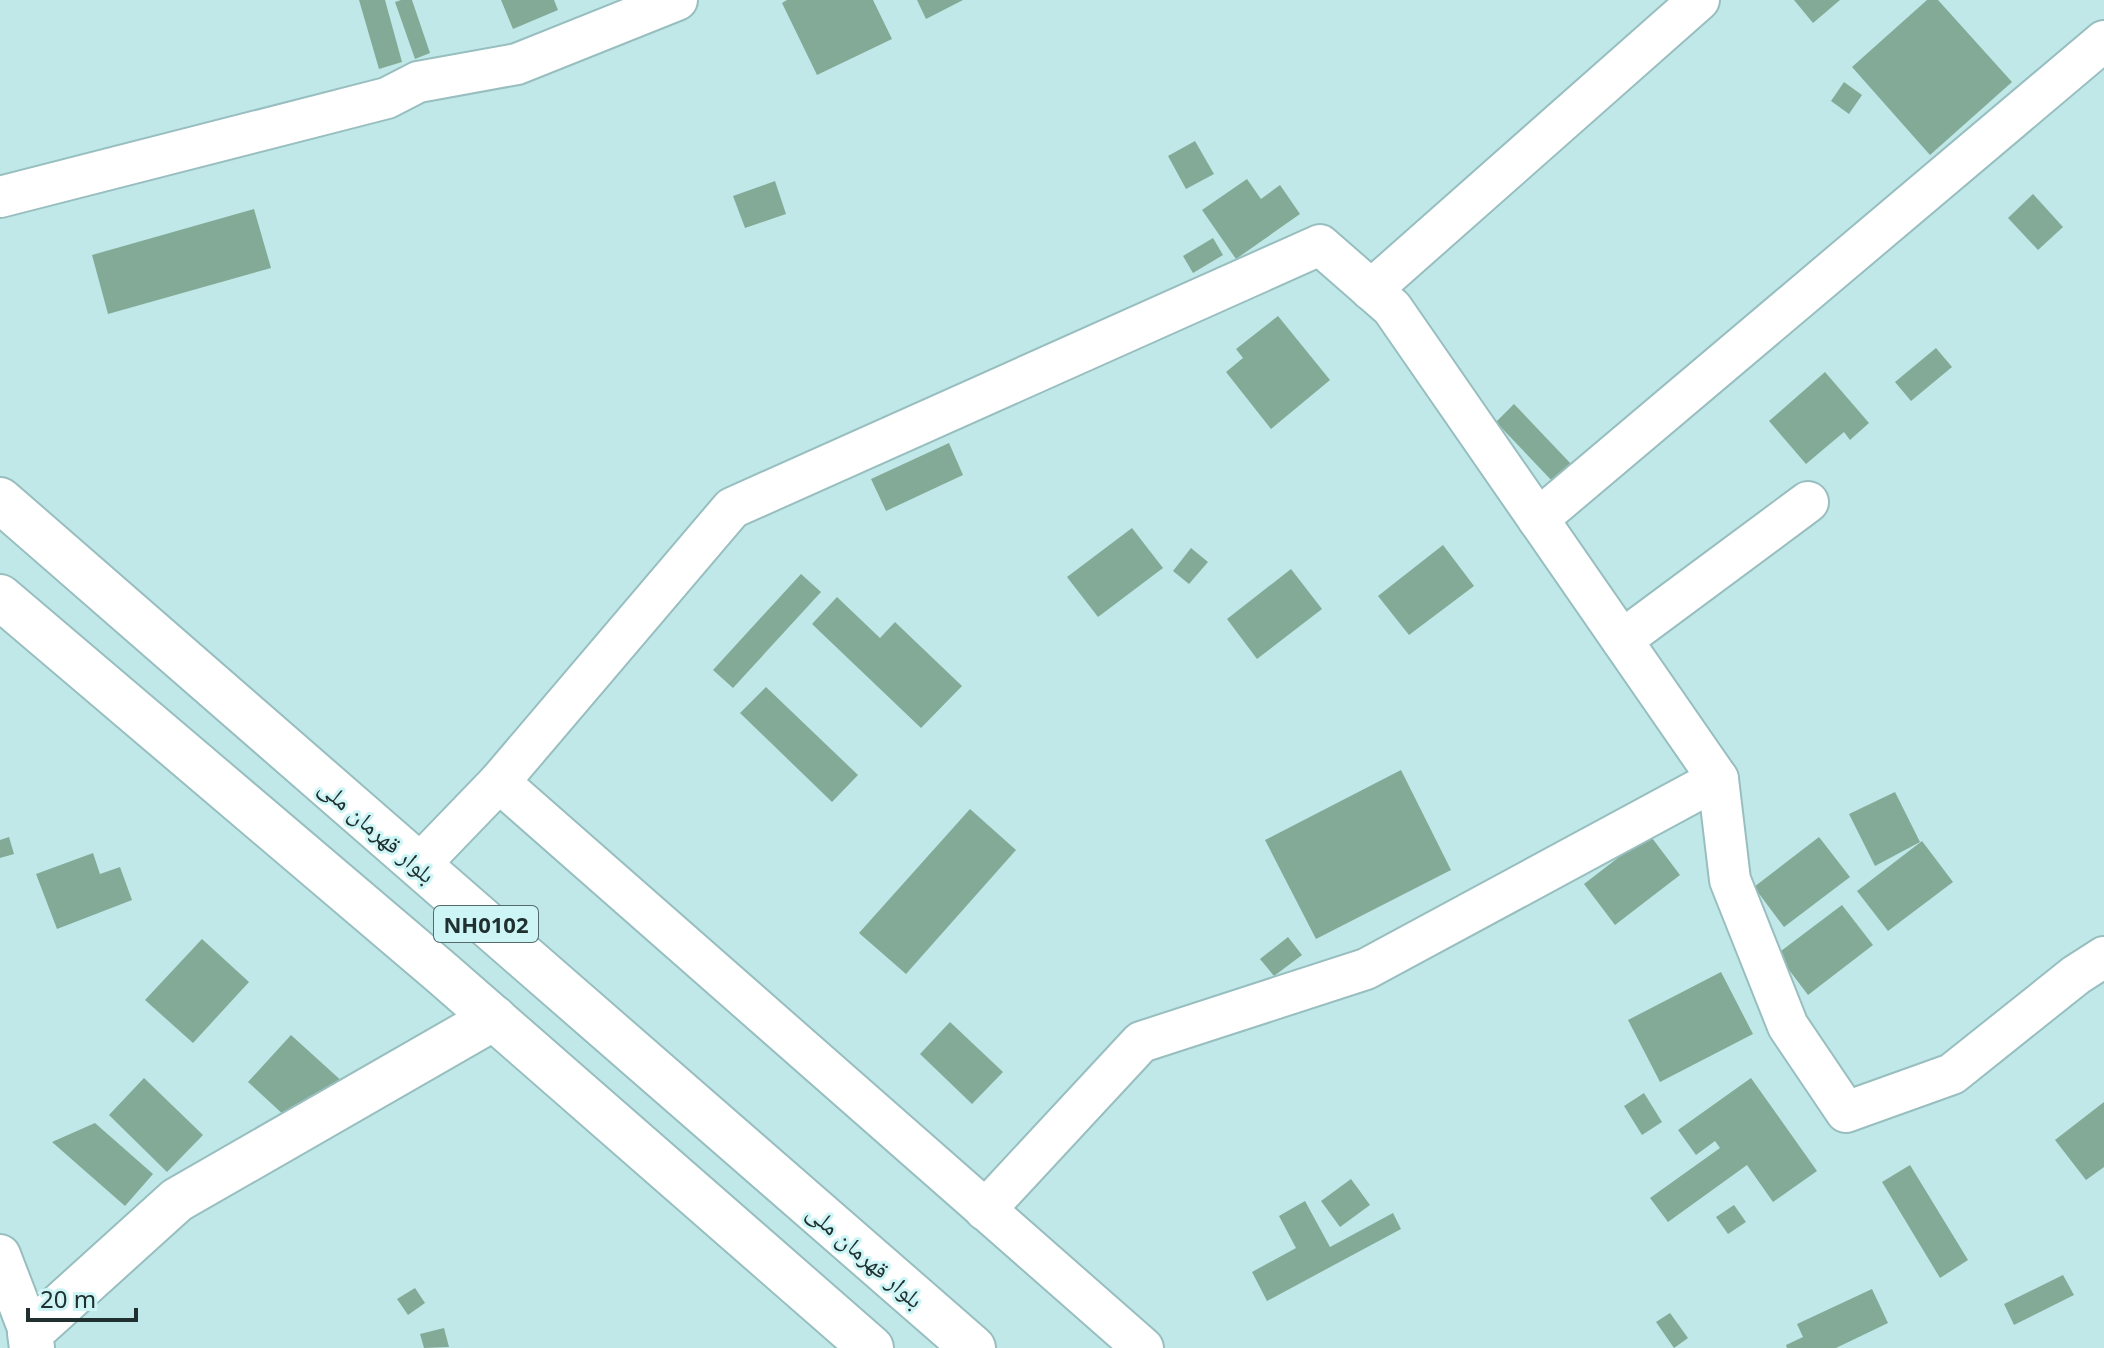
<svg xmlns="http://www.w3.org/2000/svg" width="2104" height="1348" font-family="'Noto Sans','Noto Naskh Arabic',sans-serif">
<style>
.building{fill:#83aa96}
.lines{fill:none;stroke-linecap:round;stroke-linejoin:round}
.minor-casing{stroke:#98bebf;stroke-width:44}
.tertiary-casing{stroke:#98bebf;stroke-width:48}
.trunk-casing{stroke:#98bebf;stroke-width:48}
.minor{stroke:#fff;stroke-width:40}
.tertiary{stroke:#fff;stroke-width:44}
.trunk{stroke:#fff;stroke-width:44}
.labels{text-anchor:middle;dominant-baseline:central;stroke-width:6;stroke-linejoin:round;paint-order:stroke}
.shield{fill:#cdf5f6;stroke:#546b6b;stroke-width:2}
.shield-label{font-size:22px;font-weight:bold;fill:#203030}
.street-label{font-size:24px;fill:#203030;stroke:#cdf5f6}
</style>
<rect width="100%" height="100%" fill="#c0e8e8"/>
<g class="building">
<polygon points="359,0 385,0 402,62 379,69"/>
<polygon points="401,0 412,0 430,53 415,59 395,2"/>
<polygon points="501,0 554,0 558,10 513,29"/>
<polygon points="787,0 873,0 892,39 817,75 782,3"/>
<polygon points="917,0 963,0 926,19"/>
<polygon points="1794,0 1840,0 1813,23"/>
<polygon points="1927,0 1938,0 2012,82 1930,155 1852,67"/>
<polygon points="1844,82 1862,95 1849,114 1831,101"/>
<polygon points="1195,141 1214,174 1186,189 1168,156"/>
<polygon points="1247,179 1261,199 1280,185 1300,214 1236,259 1202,210"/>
<polygon points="775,181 786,214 745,228 733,196"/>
<polygon points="2033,194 2063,227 2038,250 2008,218"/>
<polygon points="254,209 271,268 108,314 92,255"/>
<polygon points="1213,238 1223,255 1193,273 1183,256"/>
<polygon points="1278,316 1330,380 1271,429 1226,372 1243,358 1236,349"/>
<polygon points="1936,348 1952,367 1911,401 1895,382"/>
<polygon points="1825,372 1869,423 1850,440 1844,432 1806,464 1769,421"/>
<polygon points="1514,404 1572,465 1554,483 1496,422"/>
<polygon points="949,443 963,475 886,511 871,479"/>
<polygon points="1132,528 1163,568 1098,617 1067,577"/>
<polygon points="1443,545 1474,586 1409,635 1378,596"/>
<polygon points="1191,548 1208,562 1189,584 1173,571"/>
<polygon points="1291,569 1322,609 1257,659 1227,619"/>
<polygon points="801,574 821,592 733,688 713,670"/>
<polygon points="837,597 880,638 895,622 962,686 921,728 812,624"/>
<polygon points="766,687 858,775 832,802 740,713"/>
<polygon points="1401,770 1451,870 1316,939 1265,840"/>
<polygon points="1895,792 1920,842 1875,866 1849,814"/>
<polygon points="970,809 1016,850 906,974 859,933"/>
<polygon points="1649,834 1680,875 1615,925 1584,884"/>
<polygon points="9,837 14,854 0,858 0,840"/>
<polygon points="1819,837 1850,877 1784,927 1754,887"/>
<polygon points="1922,841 1953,882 1888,931 1857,891"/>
<polygon points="93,853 100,874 120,867 132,900 57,929 36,874"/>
<polygon points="1842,905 1873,945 1808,995 1777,954"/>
<polygon points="1288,937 1302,955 1274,976 1260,959"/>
<polygon points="202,939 249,982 193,1043 145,1000"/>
<polygon points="1721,972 1753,1034 1660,1082 1628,1020"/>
<polygon points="950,1022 1003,1072 972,1104 920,1054"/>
<polygon points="291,1035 345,1084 286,1117 248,1082"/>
<polygon points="144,1078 203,1135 167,1172 109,1115"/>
<polygon points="1751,1078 1817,1171 1773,1202 1747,1165 1668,1222 1650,1198 1720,1148 1715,1141 1696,1155 1678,1130"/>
<polygon points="1644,1093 1662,1122 1642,1135 1624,1106"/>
<polygon points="2104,1102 2104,1167 2086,1180 2055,1140"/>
<polygon points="95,1123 153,1174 125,1206 52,1142"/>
<polygon points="1910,1165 1968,1260 1940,1278 1882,1182"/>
<polygon points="1351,1179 1370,1205 1340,1227 1321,1201"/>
<polygon points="1305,1201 1330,1247 1393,1213 1401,1229 1267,1301 1252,1272 1296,1248 1279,1216"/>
<polygon points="1734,1205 1746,1222 1728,1234 1716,1217"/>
<polygon points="2063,1275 2074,1295 2014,1325 2004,1304"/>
<polygon points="415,1288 425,1303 408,1315 397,1299"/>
<polygon points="1872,1289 1888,1323 1836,1348 1787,1348 1786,1345 1803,1337 1797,1324"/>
<polygon points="1670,1313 1688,1338 1674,1348 1656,1322"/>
<polygon points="444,1328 449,1347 424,1348 420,1334"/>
</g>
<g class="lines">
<g class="minor-casing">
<g id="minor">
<polyline points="0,197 387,98 418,82 517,64 677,0"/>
<polyline points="1371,290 1699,0"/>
<polyline points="1538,519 2104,41"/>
<polyline points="1622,640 1808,502"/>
<polyline points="499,782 732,508 1320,245 1392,308 1718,779 1730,880 1788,1026 1846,1112 1952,1074 2076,975 2104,957"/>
<polyline points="419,865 499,782 1143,1348"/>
<polyline points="985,1210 1141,1042 1366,969 1718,779"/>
<polyline points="0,1255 30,1333"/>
</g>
</g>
<g class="tertiary-casing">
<polyline id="tertiary" points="32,1348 30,1333 177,1200 494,1018"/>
</g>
<g class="trunk-casing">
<g id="trunk">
<polyline points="0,500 973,1348"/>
<polyline points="0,597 442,973 871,1348"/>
</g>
</g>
<use href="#minor" class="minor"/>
<use href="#tertiary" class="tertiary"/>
<use href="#trunk" class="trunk"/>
</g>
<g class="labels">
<rect class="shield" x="434" y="906" width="104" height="36" rx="6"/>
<g class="shield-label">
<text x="486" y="924">NH0102</text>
</g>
<g class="street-label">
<text transform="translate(378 830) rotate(41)">بلوار قهرمان ملی</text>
<text transform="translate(866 1255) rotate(41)">بلوار قهرمان ملی</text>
</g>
</g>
<path d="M28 1308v12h108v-12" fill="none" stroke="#203030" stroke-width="4"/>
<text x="40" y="1308" font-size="24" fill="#203030" stroke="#cdf5f6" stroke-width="6" paint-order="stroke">20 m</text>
</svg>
